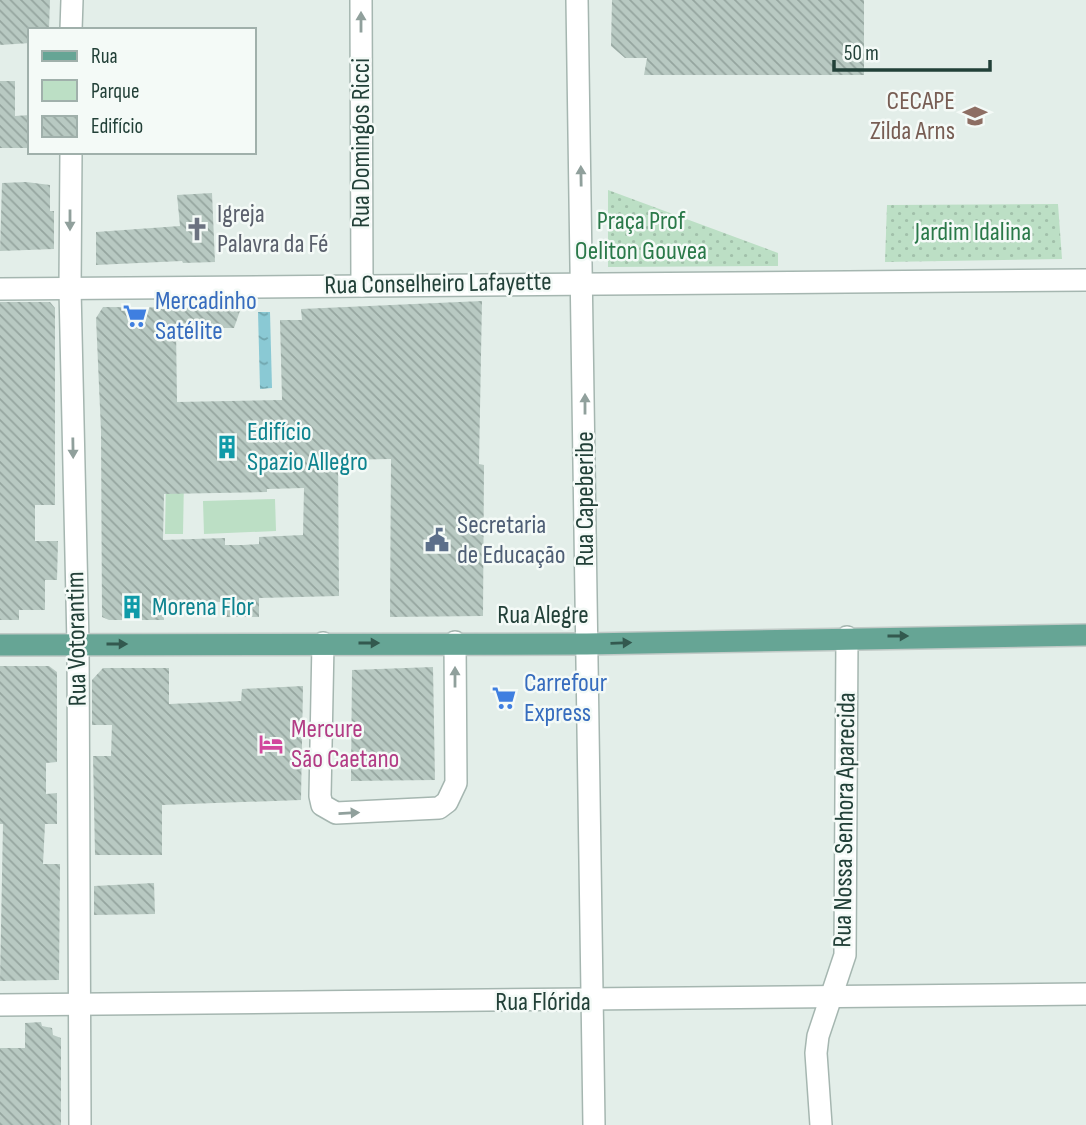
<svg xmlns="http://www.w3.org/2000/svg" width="1086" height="1125" font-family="'Sofia Sans Condensed',sans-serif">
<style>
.green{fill:url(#green-dots)}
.pitch{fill:#bcdfc5}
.water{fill:url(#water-ripples)}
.building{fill:url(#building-back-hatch);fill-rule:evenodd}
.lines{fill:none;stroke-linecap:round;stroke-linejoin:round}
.minor-casing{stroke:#a5b6b0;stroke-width:24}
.major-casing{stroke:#c1cac7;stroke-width:24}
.minor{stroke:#fff;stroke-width:21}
.major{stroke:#66a595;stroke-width:21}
.oneway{fill:#90a09c}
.oneway2{fill:#33594f}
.labels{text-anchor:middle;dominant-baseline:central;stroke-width:5;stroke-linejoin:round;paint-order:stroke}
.education-label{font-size:26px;fill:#785e54;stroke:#f4faf7;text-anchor:end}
.street-label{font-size:26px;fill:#224038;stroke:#f4faf7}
.worship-label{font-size:26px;fill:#5b616d;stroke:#f4faf7;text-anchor:start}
.park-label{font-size:26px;fill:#2a7949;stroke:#f4faf7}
.shop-label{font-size:26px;fill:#366cbe;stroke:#f4faf7;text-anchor:start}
.culture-label{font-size:26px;fill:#0d838f;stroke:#f4faf7;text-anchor:start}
.service-label{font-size:26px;fill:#4e5e75;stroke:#f4faf7;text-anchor:start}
.hotel-label{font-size:26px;fill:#b23c85;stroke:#f4faf7;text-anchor:start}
</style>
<defs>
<pattern id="green-dots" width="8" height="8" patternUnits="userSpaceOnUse" patternTransform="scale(1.75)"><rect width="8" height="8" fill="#bcdfc5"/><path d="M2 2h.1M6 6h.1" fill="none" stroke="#a1c0aa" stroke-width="1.8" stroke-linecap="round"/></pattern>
<pattern id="water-ripples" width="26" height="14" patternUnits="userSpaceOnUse" patternTransform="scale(1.75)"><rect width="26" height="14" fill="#8ac9d4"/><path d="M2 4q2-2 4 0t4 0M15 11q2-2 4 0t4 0" fill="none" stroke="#70a5ad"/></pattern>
<pattern id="building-back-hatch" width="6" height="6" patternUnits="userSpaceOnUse" patternTransform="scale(1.75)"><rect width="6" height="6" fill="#b8c9c2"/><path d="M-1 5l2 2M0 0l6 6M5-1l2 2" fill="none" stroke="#95a59f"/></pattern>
</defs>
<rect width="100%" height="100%" fill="#e3eee9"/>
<g class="green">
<polygon points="608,190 778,253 778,266 608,267"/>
<polygon points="1058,204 1062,259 885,262 887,205"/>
</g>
<g class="pitch">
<polygon points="166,479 184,479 183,534 165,534"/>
<polygon points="275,499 276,531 204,534 203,501"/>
</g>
<polygon class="water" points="258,312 270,312 272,388 260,389"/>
<g class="building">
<polygon points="0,0 50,0 49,30 30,30 30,43 0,45"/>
<polygon points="612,0 864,0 864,75 644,75 647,58 625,58 611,46"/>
<polygon points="0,81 15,81 15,116 30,115 30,148 0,148"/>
<polygon points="26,182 50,185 50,211 54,211 54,249 0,251 2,183"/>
<polygon points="212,193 215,262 183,263 182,261 96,265 96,232 180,226 177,195"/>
<path d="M482,301L479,464L484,465L483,616L390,617L391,459L338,460L339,596L259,598V617H225V602L163,601L164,620H109L102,617L101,431L96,318L103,307L241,308L234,328H176L177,402L282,400L280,320H302L301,309ZM304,488L303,535L259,537V544L243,545H225V538L163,540L164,494L267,492V489Z"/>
<polygon points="0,302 50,302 55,308 55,505 35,505 35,541 58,541 57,580 45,580 45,610 19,610 19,620 0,620"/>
<polygon points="0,666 49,666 57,672 57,762 46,763 46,794 57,793 57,824 45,824 43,864 60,864 59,980 0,981 3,824 0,824"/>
<polygon points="433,667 435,780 351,781 352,670"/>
<polygon points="103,668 169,668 169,704 241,701 242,689 303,686 301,800 162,805 162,855 95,855 93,756 111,756 112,725 92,725 92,680"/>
<polygon points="154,883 155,914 94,915 94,886"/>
<polygon points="41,1022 42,1026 52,1028 53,1035 61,1038 61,1125 0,1125 0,1048 25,1048 25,1023"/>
</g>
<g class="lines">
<g class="minor-casing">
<g id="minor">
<polyline points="361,0 362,286"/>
<polyline points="577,0 594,1125"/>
<polyline points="71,30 72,0"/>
<polyline points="71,152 70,289 78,644 80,1125"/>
<polyline points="0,289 1086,280"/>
<polyline points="323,643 320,796 322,805 336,813 439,808 447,802 456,783 455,642"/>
<polyline points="0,1005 1086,994"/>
<polyline points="821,1125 816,1053 818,1036 845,955 847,637"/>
</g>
</g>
<g class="major-casing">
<polyline id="major" points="0,645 587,644 1086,635"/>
</g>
<use href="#minor" class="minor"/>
<use href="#major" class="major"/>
</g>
<defs><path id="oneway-solid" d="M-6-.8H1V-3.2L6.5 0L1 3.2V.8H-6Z" transform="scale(1.75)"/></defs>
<g class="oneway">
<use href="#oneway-solid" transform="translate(361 22) rotate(-90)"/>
<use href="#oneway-solid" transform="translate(581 176) rotate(-91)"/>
<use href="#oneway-solid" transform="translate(70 220) rotate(90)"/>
<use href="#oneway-solid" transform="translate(585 404) rotate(-90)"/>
<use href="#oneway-solid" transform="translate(73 448) rotate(89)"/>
<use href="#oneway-solid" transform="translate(455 677) rotate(-90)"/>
<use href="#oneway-solid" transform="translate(349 813) rotate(-3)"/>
</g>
<g class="oneway2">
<use href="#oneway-solid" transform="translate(898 636)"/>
<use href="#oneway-solid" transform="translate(369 643)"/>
<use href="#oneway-solid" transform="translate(621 643) rotate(-2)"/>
<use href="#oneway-solid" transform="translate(117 644)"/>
</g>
<defs>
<g id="school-bare" transform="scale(1.89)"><path d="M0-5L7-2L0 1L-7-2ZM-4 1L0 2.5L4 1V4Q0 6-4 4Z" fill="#8d6e63" stroke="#f4faf7" stroke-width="2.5" paint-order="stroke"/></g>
<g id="church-bare" transform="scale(1.89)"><path d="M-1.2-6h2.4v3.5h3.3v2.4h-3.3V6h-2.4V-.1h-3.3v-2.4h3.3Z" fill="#6b7280" stroke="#f4faf7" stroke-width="2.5" paint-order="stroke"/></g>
<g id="supermarket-bare" transform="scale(1.89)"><path d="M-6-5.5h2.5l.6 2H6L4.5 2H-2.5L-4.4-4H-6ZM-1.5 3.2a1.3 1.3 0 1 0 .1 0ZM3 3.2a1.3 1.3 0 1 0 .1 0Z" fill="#3f7fe0" stroke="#f4faf7" stroke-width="2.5" paint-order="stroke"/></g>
<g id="building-bare" transform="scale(1.89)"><path d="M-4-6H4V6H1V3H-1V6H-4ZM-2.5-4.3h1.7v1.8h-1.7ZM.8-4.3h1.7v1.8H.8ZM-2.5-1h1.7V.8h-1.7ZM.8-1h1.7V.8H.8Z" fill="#0f9aa8" stroke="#f4faf7" stroke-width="2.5" paint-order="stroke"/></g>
<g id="civic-bare" transform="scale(1.89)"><path d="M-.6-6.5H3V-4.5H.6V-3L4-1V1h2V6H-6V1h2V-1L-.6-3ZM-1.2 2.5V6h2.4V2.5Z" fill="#5c6f8a" stroke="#f4faf7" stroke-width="2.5" paint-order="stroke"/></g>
<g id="hotel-bare" transform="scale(1.89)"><path d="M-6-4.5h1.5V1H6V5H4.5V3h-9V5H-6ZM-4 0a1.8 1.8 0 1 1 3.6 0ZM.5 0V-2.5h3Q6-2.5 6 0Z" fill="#d1479c" stroke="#f4faf7" stroke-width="2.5" paint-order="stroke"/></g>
</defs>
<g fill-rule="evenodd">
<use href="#school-bare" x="975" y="116"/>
<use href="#church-bare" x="197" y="229"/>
<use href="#supermarket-bare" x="135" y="316"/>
<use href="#building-bare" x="227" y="447"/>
<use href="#civic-bare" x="437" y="540"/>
<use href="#building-bare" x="132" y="607"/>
<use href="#supermarket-bare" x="504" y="698"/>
<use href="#hotel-bare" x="271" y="744"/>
</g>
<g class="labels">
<g class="education-label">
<text x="955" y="101">CECAPE<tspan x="955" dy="30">Zilda Arns</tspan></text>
</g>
<g class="street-label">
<text transform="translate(361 143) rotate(-90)">Rua Domingos Ricci</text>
<text transform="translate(438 284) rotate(-1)">Rua Conselheiro Lafayette</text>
<text transform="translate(585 499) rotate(-90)">Rua Capeberibe</text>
<text x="543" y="615">Rua Alegre</text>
<text transform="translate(77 639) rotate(-91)">Rua Votorantim</text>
<text transform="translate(845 820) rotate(-89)">Rua Nossa Senhora Aparecida</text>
<text x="543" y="1002">Rua Flórida</text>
</g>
<g class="worship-label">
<text x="217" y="214">Igreja<tspan x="217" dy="30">Palavra da Fé</tspan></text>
</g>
<g class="park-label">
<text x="641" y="221">Praça Prof<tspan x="641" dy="30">Oeliton Gouvea</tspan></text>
<text x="973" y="232">Jardim Idalina</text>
</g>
<g class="shop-label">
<text x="155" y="301">Mercadinho<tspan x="155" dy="30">Satélite</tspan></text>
<text x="524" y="683">Carrefour<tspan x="524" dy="30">Express</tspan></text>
</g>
<g class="culture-label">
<text x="247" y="432">Edifício<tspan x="247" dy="30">Spazio Allegro</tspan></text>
<text x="152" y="607">Morena Flor</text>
</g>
<g class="service-label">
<text x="457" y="525">Secretaria<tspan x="457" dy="30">de Educação</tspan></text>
</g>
<g class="hotel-label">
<text x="291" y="729">Mercure<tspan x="291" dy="30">São Caetano</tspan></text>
</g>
</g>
<rect x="28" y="28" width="228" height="126" fill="#f4faf7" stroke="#a0b0ab" stroke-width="2"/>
<rect x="42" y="51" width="35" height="10" fill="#66a595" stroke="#a0b0ab" stroke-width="2"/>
<text x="91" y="63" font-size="21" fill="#224038">Rua</text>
<rect x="42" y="80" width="35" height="21" fill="#bcdfc5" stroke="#a0b0ab" stroke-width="2"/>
<text x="91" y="98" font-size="21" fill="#224038">Parque</text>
<rect x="42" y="116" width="35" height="21" fill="url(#building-back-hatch)" stroke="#a0b0ab" stroke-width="2"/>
<text x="91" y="133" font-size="21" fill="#224038">Edifício</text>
<path d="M834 60v10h156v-10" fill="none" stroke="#224038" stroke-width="3.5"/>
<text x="844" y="60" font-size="21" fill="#224038" stroke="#f4faf7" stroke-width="5" paint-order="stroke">50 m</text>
</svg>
